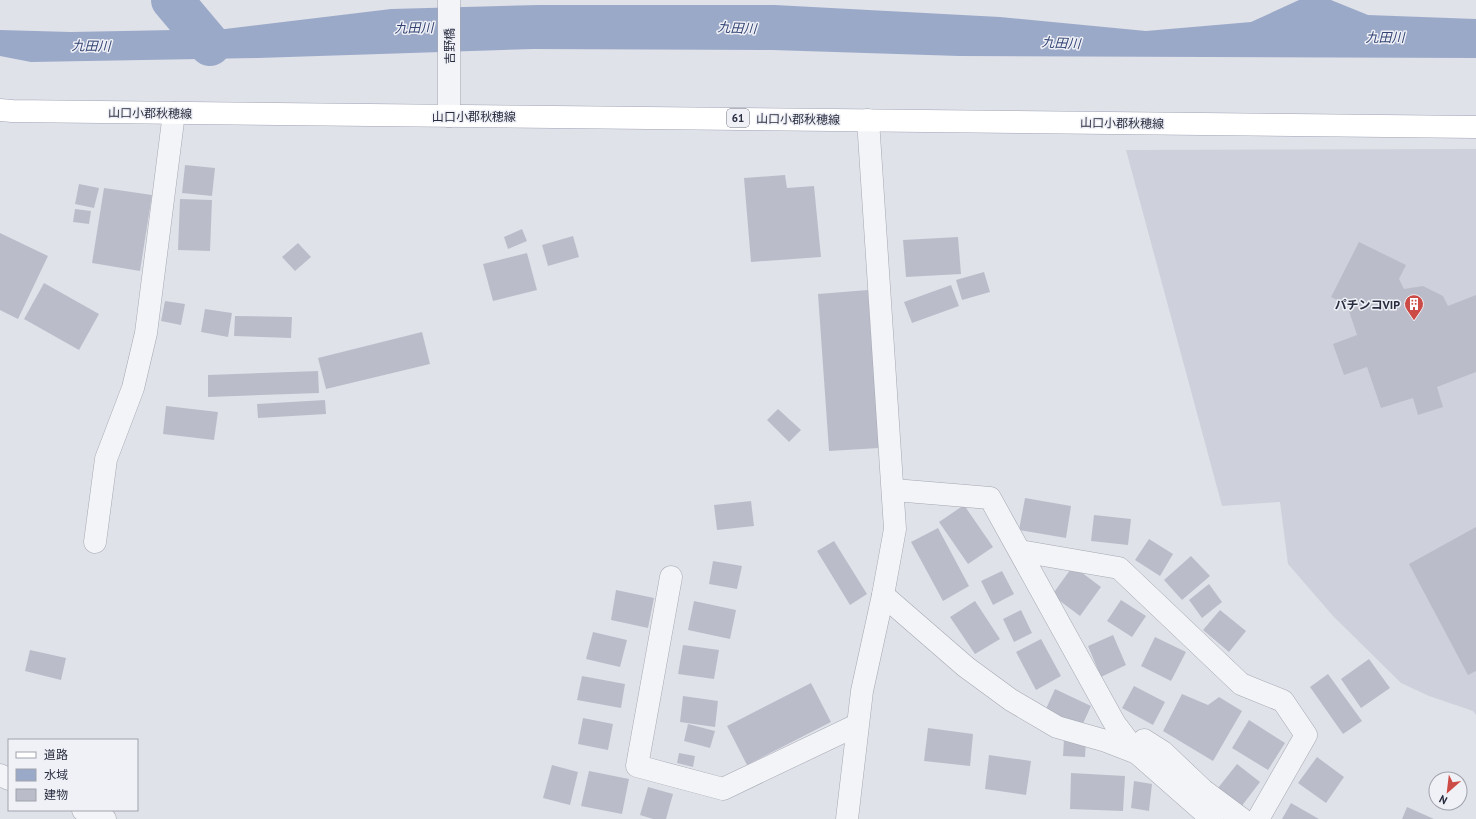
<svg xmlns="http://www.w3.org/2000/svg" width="1476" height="819" font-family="'PT Sans','Noto Sans JP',sans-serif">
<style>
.built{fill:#ced1db}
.water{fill:#9ba9c9}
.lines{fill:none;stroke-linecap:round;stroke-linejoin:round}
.river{stroke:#9ba9c9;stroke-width:42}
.building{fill:#babdc9}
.minor-casing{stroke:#a5a8b3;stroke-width:23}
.major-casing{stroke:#a0a4b5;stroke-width:23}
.minor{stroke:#f3f4f7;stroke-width:22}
.major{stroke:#fff;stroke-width:22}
.labels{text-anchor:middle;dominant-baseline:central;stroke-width:3;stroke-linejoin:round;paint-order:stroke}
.shield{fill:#f0f1f6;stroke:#656877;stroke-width:1}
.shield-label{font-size:11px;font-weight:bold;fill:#292d40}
.street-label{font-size:12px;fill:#292d40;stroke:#f0f1f6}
.poi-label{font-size:12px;font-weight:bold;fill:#292d40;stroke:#f0f1f6;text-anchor:end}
.water-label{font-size:13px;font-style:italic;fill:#334474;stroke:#f0f1f6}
</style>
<rect width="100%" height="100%" fill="#e0e2e9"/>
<polygon class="built" points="1476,149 1476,715 1473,711 1429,696 1401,683 1333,616 1288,564 1280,502 1222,506 1126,150"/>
<polygon class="water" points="1299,0 1331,0 1368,15 1476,19 1476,58 959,56 772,50 533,49 258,58 31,62 0,56 0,30 71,32 225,29 391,9 539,5 775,5 1000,17 1146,31 1251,22"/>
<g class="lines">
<polyline class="river" points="172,0 210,45"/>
</g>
<g class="building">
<polygon points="185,165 215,168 212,196 182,193"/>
<polygon points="785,175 787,188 814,186 821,257 751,262 744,178"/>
<polygon points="79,184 99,188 94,208 75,204"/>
<polygon points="104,188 152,195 140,271 92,263"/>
<polygon points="180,199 212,200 210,251 178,250"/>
<polygon points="75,209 91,211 89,224 73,222"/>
<polygon points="522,229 527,241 508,249 504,237"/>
<polygon points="0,233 48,256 18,319 0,310"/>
<polygon points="573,236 579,257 548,266 542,245"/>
<polygon points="958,237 961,274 906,277 903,240"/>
<polygon points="1359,242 1406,265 1399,279 1404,289 1423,286 1443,296 1448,306 1476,295 1476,372 1437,387 1443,407 1418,415 1413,398 1381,408 1367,367 1344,375 1333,344 1357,335 1347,305 1331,297"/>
<polygon points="298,243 311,257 295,271 282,257"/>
<polygon points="527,253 537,290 493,301 483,264"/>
<polygon points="984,272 990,292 962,300 956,280"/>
<polygon points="44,283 99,314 79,350 24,319"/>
<polygon points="951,285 959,306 912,323 904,302"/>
<polygon points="868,290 879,448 829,451 818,294"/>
<polygon points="165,301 185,304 181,325 161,321"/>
<polygon points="205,309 232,313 228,337 201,332"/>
<polygon points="235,316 292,317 291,338 234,336"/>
<polygon points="422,332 430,364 326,389 318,358"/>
<polygon points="318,371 319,393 208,397 208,375"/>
<polygon points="325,400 326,414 258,418 257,404"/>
<polygon points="166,406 218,412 214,440 163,434"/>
<polygon points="778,409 801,430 789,442 767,420"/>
<polygon points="1025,498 1071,506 1066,538 1019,530"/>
<polygon points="751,501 754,526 717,530 714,505"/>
<polygon points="964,505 993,547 968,564 939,522"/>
<polygon points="1094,515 1131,519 1128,545 1091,541"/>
<polygon points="1476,527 1476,671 1468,675 1409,564"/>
<polygon points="938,528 969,586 943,601 911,542"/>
<polygon points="1149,539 1173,554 1160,576 1135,560"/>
<polygon points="834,541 867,594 850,605 817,551"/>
<polygon points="1191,556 1210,576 1182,600 1164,580"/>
<polygon points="713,561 742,566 737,589 709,584"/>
<polygon points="1073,566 1101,587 1080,616 1052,595"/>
<polygon points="1002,571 1014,594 993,605 981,581"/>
<polygon points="1209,584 1222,602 1202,618 1189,600"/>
<polygon points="616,590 654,598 648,628 611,620"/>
<polygon points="1121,600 1146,616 1132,637 1107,621"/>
<polygon points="694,601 736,610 730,639 688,630"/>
<polygon points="975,601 1000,639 975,654 950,617"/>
<polygon points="1021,610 1032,633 1014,642 1003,619"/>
<polygon points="1220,610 1246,631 1229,652 1203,630"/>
<polygon points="593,632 627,640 620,667 586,659"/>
<polygon points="1113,635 1126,665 1101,677 1088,646"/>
<polygon points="1155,637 1186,652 1171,681 1141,666"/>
<polygon points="1041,639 1061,676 1036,690 1016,652"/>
<polygon points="683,645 719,650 714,679 678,674"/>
<polygon points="30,650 66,658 61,680 25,671"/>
<polygon points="1369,659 1390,688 1361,708 1341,679"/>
<polygon points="1328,674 1362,721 1343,734 1310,687"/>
<polygon points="582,676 625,684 621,708 577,700"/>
<polygon points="811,683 831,722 747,765 727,726"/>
<polygon points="1134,686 1165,702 1153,725 1122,708"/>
<polygon points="1055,689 1091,706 1081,728 1045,711"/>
<polygon points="1182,694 1208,705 1219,697 1242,711 1213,761 1163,731"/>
<polygon points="683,696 718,701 715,727 680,722"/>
<polygon points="583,718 613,724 608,750 578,744"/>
<polygon points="1249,720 1285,743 1268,770 1232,748"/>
<polygon points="688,724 715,731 710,748 684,741"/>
<polygon points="928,728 973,734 970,766 924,761"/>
<polygon points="1064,739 1086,741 1085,757 1063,756"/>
<polygon points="679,753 695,756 693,767 677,763"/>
<polygon points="989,755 1031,761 1026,795 985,789"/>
<polygon points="1317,757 1344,777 1326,803 1298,783"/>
<polygon points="1237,764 1260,782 1241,807 1218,788"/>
<polygon points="552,765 578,772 570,805 543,798"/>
<polygon points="589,771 629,779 622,814 581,806"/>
<polygon points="1071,773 1125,776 1123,811 1070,809"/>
<polygon points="1134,781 1152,784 1149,811 1131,808"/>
<polygon points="648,787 673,794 666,819 653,819 640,815"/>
<polygon points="1291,803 1319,819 1282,819"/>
<polygon points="1407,807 1434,819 1402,819"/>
</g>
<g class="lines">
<g class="minor-casing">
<g id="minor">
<polyline points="449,0 449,116"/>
<polyline points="894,490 990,498 1115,724 1137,753 1144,740 1163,752 1203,790 1242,819"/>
<polyline points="95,542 106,459 133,388 146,333 174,113"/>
<polyline points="1020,551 1119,568 1241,684 1283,701 1306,735 1258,819"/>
<polyline points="671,577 637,766 723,789 857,725"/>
<polyline points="883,595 966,667 1011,700 1057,727 1106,741 1137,753 1212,819"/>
<polyline points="0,775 9,779"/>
<polyline points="83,810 105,819"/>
<polyline points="847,819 862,691 883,595 895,529 868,120"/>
</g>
</g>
<g class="major-casing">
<polyline id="major" points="0,110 12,111 1476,127"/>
</g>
<use href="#minor" class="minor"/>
<use href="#major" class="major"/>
</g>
<defs>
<g id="building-pin" transform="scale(1)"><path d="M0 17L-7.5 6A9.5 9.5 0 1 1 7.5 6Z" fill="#cd4b46" stroke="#f0f1f6"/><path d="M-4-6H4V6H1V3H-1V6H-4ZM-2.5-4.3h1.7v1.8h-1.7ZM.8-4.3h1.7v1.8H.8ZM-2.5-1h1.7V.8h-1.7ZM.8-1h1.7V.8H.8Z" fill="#fff"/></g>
</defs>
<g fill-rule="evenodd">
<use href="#building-pin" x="1414" y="304"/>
</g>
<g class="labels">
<rect class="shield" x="727" y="109" width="22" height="18" rx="3"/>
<g class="shield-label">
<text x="738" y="118">61</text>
</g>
<g class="street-label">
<text transform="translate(449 46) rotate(-90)">吉野橋</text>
<text transform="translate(150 113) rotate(1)">山口小郡秋穂線</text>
<text x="474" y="116">山口小郡秋穂線</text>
<text transform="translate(798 119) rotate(1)">山口小郡秋穂線</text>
<text transform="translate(1122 123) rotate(1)">山口小郡秋穂線</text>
</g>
<g class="poi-label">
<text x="1400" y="304">パチンコVIP</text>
</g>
<g class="water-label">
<text transform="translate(414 28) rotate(-1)">九田川</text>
<text transform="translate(737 28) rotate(3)">九田川</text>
<text x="1385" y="37">九田川</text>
<text transform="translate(1061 43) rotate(3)">九田川</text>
<text transform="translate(91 46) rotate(1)">九田川</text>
</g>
</g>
<rect x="8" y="739" width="130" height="72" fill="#f0f1f6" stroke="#a0a3ad"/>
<rect x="16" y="752" width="20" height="6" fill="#ffffff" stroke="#a0a3ad"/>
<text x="44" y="759" font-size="12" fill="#292d40">道路</text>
<rect x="16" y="769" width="20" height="12" fill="#9ba9c9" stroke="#a0a3ad"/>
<text x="44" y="779" font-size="12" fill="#292d40">水域</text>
<rect x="16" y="789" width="20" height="12" fill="#babdc9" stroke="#a0a3ad"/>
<text x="44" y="799" font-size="12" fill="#292d40">建物</text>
<g transform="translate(1448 791) rotate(208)"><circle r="19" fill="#f0f1f6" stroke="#a0a3ad"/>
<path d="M0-3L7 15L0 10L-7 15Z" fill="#cd4b46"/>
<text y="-6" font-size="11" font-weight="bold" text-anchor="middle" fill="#292d40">N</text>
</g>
</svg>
